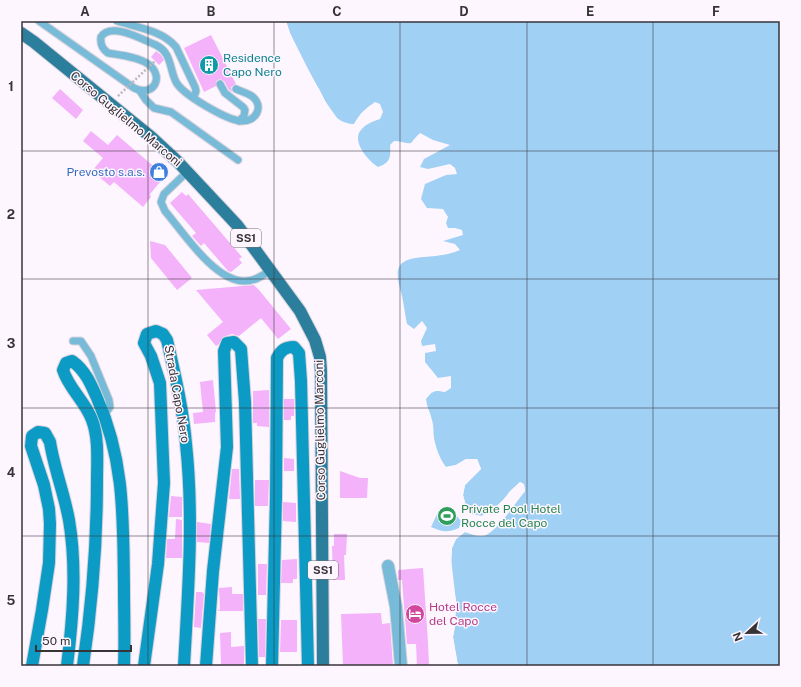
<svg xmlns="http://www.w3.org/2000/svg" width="801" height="687" font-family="'Public Sans',sans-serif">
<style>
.water{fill:#a1d0f5}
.pier{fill:#fef6ff}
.building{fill:#f3b2f9}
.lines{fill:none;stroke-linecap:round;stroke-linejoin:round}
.lane-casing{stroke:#dad3db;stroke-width:9}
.street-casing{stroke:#dad3db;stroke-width:14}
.secondary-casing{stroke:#dad3db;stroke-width:14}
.primary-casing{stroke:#dad3db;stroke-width:14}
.lane{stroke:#77bbd8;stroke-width:7}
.street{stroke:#77bbd8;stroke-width:12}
.secondary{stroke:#0c9bc5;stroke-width:12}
.primary{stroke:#2b7f9d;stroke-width:12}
.path-bridge{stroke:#bcb6bd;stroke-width:2.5;stroke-dasharray:2 2;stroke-linecap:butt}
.grid{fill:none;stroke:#373438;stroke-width:1;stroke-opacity:0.55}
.labels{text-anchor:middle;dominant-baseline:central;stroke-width:3;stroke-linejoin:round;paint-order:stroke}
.shield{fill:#fef6ff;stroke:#736e74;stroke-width:1}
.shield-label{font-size:11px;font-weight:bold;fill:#373438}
.culture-label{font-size:12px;fill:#0d838f;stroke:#fef6ff;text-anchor:start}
.street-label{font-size:12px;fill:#373438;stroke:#fef6ff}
.shop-label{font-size:12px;fill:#366cbe;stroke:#fef6ff;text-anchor:end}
.leisure-label{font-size:12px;fill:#27864d;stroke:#fef6ff;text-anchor:start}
.hotel-label{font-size:12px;fill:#b23c85;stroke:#fef6ff;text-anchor:start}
.neatline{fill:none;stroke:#373438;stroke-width:1.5}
.grid-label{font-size:13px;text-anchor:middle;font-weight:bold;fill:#373438}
</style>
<rect width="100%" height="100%" fill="#fef6ff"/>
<g class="water">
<path d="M286,21H780V666H458L453,637L455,626L456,601L451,559L452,548L456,539L465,532C471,534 480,538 486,535C500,528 515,503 525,491L524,485L520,482C506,495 499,508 481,516L472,514L466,506L463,495L465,485L481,469L477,459H466L456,465L446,467C440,459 436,449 434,438C433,432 434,426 432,420C430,411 427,408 426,399C433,390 435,390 445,392L451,388V376L438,378L425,362V353L436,351L435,344L422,346L421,341L427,328L422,321L414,329L407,324C405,315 404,305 402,296C395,271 393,259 424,257C436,256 449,255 460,250L455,244L443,241L463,235L462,230L455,228H448L446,223L448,217L443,209L427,208L421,199L425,184L446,175L457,174L455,168L450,164L428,169L420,167L424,159L450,145L433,140L420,133L416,137L411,143C405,144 401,141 394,141L390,145C391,158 390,163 378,167C368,161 351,141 361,130C365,124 374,121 380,119L383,112L380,104L375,102C365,109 360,113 354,124C348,124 342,122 337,118C329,111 324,98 319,89C306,67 293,45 286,21Z"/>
<path d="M451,509L461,521L459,528C447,533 443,532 431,527L439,510Z"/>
</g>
<g class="pier">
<polygon points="284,21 286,21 290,33 307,67 325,101 337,118 335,119 324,102 305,68 288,34"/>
<polygon points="466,459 477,459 481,469 465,485 463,495 466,506 472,514 481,516 491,512 501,503 510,491 520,482 524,484 525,491 503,519 486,535 480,536 465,532 456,539 452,548 451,571 456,601 455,626 453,637 458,666 456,666 451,637 454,614 453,591 449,571 450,547 455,537 464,531 480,534 485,533 494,525 509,509 523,490 522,486 520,484 512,492 503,504 492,513 481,518 471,516 464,507 461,495 464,484 479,469 476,461 466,461 457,467 446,469 446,467 456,465"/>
</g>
<g class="building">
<polygon points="211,35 236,84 231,87 232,92 234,93 229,90 224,81 220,79 216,81 216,86 204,92 184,48"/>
<polygon points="156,51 161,55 164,60 159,65 151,57"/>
<polygon points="60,89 83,110 76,119 52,98"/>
<polygon points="91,131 108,145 117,135 165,176 150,194 151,197 143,207 114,182 110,186 92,171 103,158 83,141"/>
<polygon points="182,192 186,196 188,194 242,257 239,259 242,263 231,272 228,271 204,243 201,246 192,236 196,233 170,203"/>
<polygon points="150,241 165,245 192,278 177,290 151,258"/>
<polygon points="254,285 259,290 291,329 278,339 261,318 239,336 232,334 223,337 219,344 216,346 207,335 223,322 196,290"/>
<polygon points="213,380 216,412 215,413 215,422 194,424 193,413 203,412 200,382"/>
<polygon points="269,390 269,427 257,426 257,423 253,423 253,391"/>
<polygon points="284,399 294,399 294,416 291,416 291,420 284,420"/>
<polygon points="284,458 294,459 294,471 284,471"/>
<polygon points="232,469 239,469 240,499 229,499"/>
<polygon points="340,471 360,478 368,478 367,498 340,498"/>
<polygon points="255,480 269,480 268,506 255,506"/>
<polygon points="171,496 182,497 182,517 169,517"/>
<polygon points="283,502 296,503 296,522 283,521"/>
<polygon points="176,519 182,520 182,558 166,558 167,539 175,539"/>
<polygon points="197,522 211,524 209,543 197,542"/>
<polygon points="334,534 347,534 346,555 344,555 345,580 333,580 332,546 334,546"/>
<polygon points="297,559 297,579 293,579 293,583 281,583 282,560"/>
<polygon points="258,564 267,564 266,595 258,595"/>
<polygon points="423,568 428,643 429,666 417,666 416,644 407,644 402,580 398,580 398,570"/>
<polygon points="232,587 232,594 243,594 243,611 218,611 218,609 220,611 219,588"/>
<polygon points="196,592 202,592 204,594 201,628 194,627"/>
<polygon points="381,613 382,624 390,623 393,666 343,666 341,614"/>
<polygon points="258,619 266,619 265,657 259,657"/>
<polygon points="281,620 297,620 297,652 280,652"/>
<polygon points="231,632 231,647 244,646 244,666 221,666 220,633"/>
</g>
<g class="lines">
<g class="lane-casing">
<g id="lane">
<path d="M39,21L134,88C154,98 165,76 148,64C139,57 119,55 108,53C102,49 100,44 101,37C111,21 143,40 156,45C172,53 169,68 176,82C183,95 227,120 241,121C256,122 264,107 253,97C248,93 242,92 236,89"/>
<path d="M117,21C137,27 163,31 176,47L195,87L196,91L194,97"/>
<polyline points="220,84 225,93 243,107 245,110 244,116 239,121"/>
<polyline points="140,91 146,100 154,108 171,112 238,160"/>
<path d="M187,172L164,194L161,202L165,211C183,232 215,282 245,281C255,281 263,276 270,270"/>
<polyline points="73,341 81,341 91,356 109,400 110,407 104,415"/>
</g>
</g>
<g class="street-casing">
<polyline id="street" points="388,566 396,607 401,666"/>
</g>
<g class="secondary-casing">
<g id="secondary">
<path d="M32,666L42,610L49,563L50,524L49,509L44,485L31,446L32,436L38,432L45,433L50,442C54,468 64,493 69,520C77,567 73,618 67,666"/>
<path d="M83,666C92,605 97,542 97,480C97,461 99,438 92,420C85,401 69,389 63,370L66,363L72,361C85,370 91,384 97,398C125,461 123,519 124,587C124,613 125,640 124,666"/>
<path d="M144,666L158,564L164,483L160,383L151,356L144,343L147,334L156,331L163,334L167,340C175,375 183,409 186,444C194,518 188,593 184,666"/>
<polyline points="206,666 213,571 227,447 224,351 227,343 234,342 241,349 245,402 252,666"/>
<path d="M272,666L276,497L277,358C281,350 285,347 294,347L299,353L301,381L308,666"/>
</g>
</g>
<g class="primary-casing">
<polyline id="primary" points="21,33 34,42 151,137 178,162 237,225 300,311 315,340 320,357 321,372 323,666"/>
</g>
<use href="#lane" class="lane"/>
<use href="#street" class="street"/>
<use href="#secondary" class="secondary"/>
<use href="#primary" class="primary"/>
<polyline class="path-bridge" points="118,96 155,61"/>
</g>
<path class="grid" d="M148,21V666M274,21V666M400,21V666M527,21V666M653,21V666M21,151H780M21,279H780M21,408H780M21,536H780"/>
<defs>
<g id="building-disc" transform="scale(1)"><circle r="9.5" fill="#0f9aa8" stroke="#fef6ff"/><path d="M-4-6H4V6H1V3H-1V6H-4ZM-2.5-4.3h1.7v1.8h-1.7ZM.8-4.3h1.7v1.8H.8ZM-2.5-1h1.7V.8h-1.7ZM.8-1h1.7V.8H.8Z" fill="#fff"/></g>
<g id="shop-disc" transform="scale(1)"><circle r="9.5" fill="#3f7fe0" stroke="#fef6ff"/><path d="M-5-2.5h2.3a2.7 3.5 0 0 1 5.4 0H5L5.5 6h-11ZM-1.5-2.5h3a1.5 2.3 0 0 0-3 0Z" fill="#fff"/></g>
<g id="stadium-disc" transform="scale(1)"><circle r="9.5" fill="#2e9e5b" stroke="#fef6ff"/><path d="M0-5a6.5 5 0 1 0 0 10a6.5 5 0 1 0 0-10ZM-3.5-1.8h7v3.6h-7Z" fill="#fff"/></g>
<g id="hotel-disc" transform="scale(1)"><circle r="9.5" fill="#d1479c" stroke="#fef6ff"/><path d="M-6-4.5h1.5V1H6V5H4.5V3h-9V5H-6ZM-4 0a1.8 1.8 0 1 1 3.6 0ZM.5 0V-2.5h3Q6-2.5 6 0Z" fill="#fff"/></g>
</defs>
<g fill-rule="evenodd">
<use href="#building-disc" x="209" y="65"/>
<use href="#shop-disc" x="159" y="172"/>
<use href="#stadium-disc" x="447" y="516"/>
<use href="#hotel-disc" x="415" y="614"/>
</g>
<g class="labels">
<g class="shield">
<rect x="231" y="229" width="30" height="18" rx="3"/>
<rect x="308" y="561" width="30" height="18" rx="3"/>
</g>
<g class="shield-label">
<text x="246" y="238">SS1</text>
<text x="323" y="570">SS1</text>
</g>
<g class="culture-label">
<text x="223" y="58">Residence<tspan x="223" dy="14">Capo Nero</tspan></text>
</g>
<g class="street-label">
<text transform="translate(126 119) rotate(40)">Corso Guglielmo Marconi</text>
<text transform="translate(177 394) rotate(80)">Strada Capo Nero</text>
<text transform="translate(320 430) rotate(-91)">Corso Guglielmo Marconi</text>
</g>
<g class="shop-label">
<text x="145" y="172">Prevosto s.a.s.</text>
</g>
<g class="leisure-label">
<text x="461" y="509">Private Pool Hotel<tspan x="461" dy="14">Rocce del Capo</tspan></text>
</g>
<g class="hotel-label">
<text x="429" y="607">Hotel Rocce<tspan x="429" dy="14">del Capo</tspan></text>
</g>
</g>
<rect width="801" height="687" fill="none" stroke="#fef6ff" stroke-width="44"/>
<g transform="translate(747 633) rotate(248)" stroke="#fef6ff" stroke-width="3" paint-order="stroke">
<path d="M0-3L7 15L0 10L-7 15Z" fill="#373438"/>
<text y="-6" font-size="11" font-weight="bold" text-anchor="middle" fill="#373438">N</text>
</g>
<path d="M36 645v6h95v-6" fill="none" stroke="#373438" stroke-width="2"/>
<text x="42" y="645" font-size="12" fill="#373438" stroke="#fef6ff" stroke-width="3" paint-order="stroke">50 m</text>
<rect x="22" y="22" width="757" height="643" class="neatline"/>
<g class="grid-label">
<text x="85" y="16">A</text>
<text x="211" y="16">B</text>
<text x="337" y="16">C</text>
<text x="464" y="16">D</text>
<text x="590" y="16">E</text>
<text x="716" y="16">F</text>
<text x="11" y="91">1</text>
<text x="11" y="219">2</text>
<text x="11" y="348">3</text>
<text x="11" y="477">4</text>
<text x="11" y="605">5</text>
</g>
</svg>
